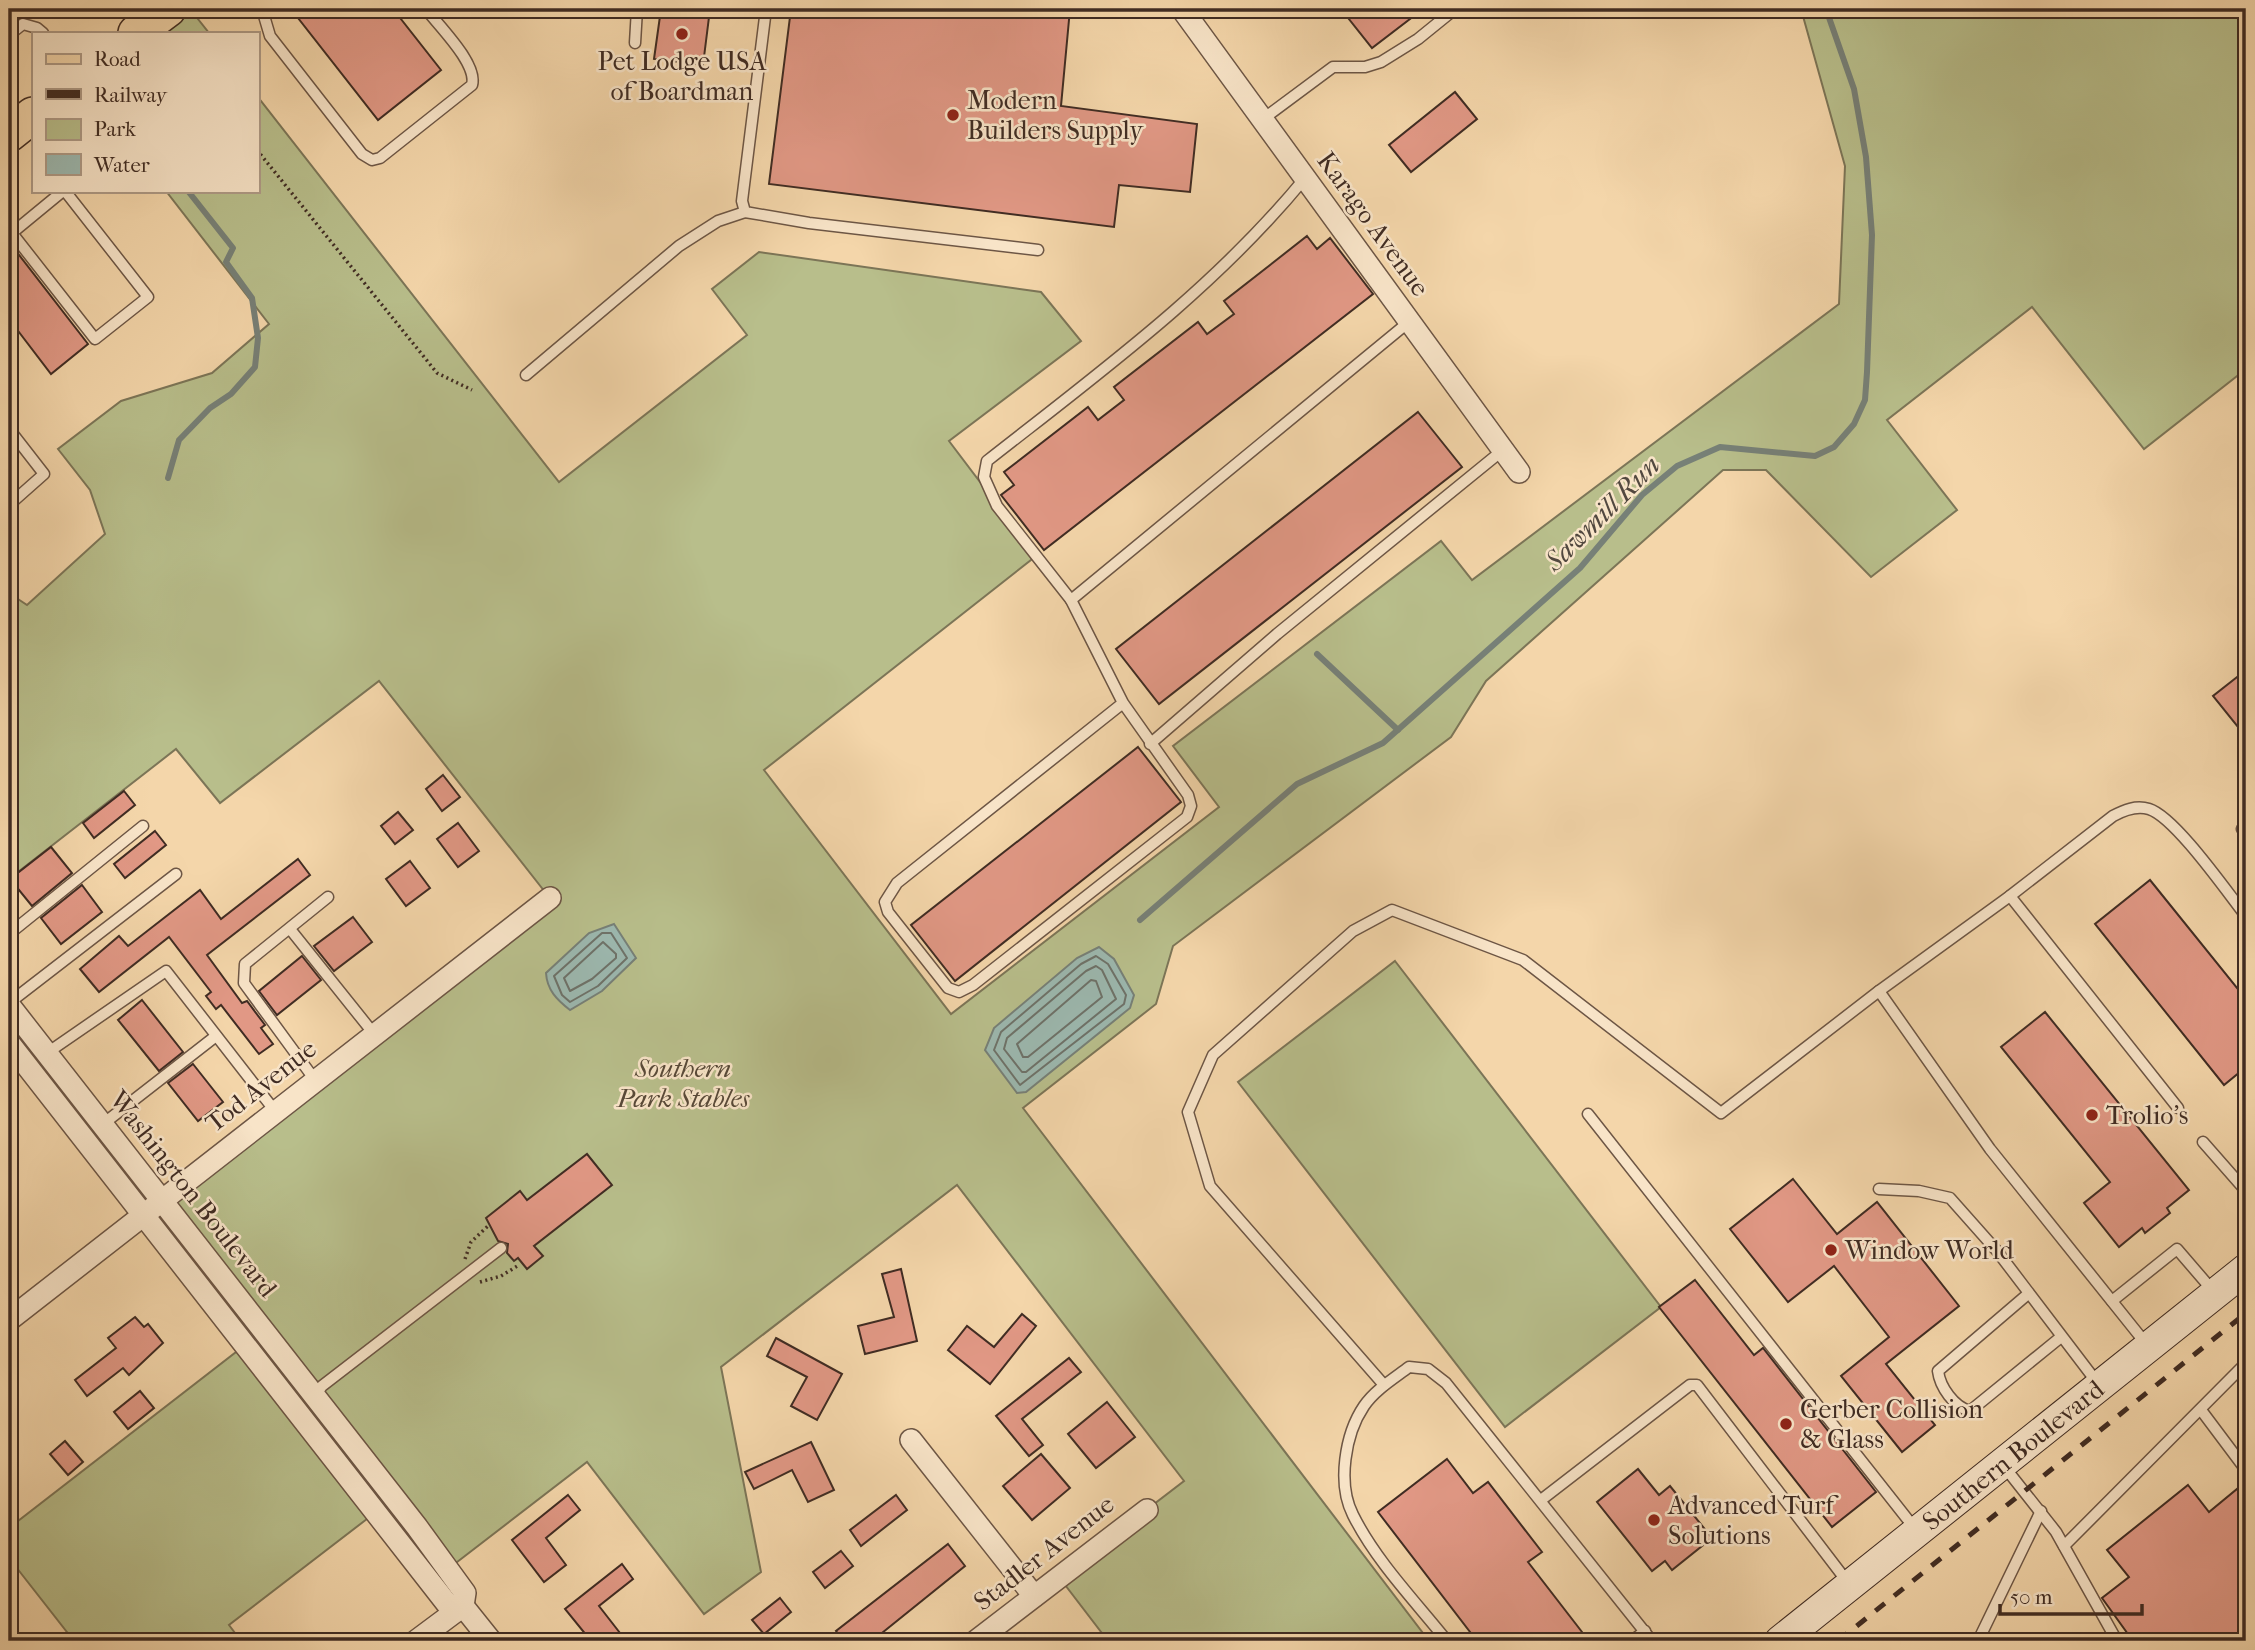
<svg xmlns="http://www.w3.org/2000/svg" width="2255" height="1650" font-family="'IM FELL French Canon',serif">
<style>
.green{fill:#b8be8b;stroke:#7c7557;stroke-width:2}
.water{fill:#9cb8af;stroke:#778077;stroke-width:2}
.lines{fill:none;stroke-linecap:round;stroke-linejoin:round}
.shore{stroke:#6e7269;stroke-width:2}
.stream{stroke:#778077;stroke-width:6}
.building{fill:#e19885;stroke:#402c23;stroke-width:2}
.lane-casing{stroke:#6d5645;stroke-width:13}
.street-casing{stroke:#6d5645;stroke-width:24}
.secondary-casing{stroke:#402c23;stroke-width:32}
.primary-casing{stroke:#402c23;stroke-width:38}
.path{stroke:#402c23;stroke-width:3.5;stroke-dasharray:2 3.5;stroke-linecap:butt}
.lane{stroke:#f8e4c8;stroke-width:10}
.street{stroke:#f8e4c8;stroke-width:21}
.secondary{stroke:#f8e4c8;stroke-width:30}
.primary{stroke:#f4d6aa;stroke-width:35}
.rail{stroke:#402c23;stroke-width:5;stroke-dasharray:12 12;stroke-linecap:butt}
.poi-dot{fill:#8f2418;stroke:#f8e4c8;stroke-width:2.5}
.labels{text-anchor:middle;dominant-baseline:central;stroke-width:5;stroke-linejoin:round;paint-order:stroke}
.poi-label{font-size:26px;fill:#402c23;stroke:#f8e4c8;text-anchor:start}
.street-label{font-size:26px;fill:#402c23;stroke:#f8e4c8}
.park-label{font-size:26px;font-style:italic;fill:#584938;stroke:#f8e4c8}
.water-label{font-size:28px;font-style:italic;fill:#52483f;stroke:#f8e4c8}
</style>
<rect width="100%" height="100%" fill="#f4d6aa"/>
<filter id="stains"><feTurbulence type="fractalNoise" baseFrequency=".00286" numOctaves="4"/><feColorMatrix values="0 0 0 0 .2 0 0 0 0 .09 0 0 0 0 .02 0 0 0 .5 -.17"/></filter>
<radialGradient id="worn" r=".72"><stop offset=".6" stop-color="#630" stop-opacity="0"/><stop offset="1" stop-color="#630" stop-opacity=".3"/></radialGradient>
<g class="green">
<polygon points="168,9 190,9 209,33 136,33"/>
<polygon points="1801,9 2246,9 2246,369 2144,449 2032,307 1887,420 1957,510 1871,577 1766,470 1723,470 1486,681 1451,737 1173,946 1156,1004 1023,1108 1429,1641 1108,1641 1059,1577 1184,1481 957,1185 721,1367 761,1572 704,1614 587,1462 448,1569 463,1606 376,1512 229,1625 241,1641 74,1641 9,1558 9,1528 245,1345 9,1043 9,1005 162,1198 545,892 379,681 220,803 176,749 9,879 9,593 27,605 105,534 90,490 58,449 121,401 212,373 269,324 166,191 257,191 257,96 559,482 747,335 712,289 759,252 1041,292 1081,341 949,441 1036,556 764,770 951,1014 1219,807 1173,746 1441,541 1472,580 1839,304 1845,166"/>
<polygon points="1395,961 1661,1307 1505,1427 1238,1082"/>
</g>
<g class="water">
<path d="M614,924L636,958L602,991L570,1010C557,1000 547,990 546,973L589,933Z"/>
<polygon points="1099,947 1114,959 1134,995 1130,1008 1026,1092 1017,1093 985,1050 994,1028 1077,958"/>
</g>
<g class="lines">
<g class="shore">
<polygon points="602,933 611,933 627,958 598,986 570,1002 562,995 554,976"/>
<polygon points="603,942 616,954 616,958 592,979 570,991 564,978"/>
<polygon points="1096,956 1108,964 1126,995 1124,1004 1020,1085 994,1050 1001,1032 1081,964"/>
<polygon points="1096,966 1102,970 1116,999 1026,1072 1022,1072 1004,1049 1007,1038 1086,971"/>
<polygon points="1091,980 1096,981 1102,997 1028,1057 1023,1057 1017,1044"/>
</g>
<g class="stream">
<polyline points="168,478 179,440 210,408 231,394 255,367 258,338 252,298 226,262 233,248 188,191"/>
<polyline points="1317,654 1398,730"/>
<polyline points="1140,920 1297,784 1383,743 1580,568 1642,495 1677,466 1720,447 1815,456 1834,447 1854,424 1865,400 1867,372 1872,235 1866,157 1854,89 1826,9"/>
</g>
</g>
<g class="building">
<polygon points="291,9 393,9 441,70 378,120"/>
<polygon points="661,9 710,9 703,65 654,59"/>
<polygon points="791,9 1070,9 1061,106 1197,124 1190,192 1119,185 1114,227 769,184"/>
<polygon points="1341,9 1423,9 1372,48"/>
<polygon points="1455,92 1477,119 1411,172 1389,145"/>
<polygon points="1307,236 1317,249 1330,238 1373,294 1044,550 1001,495 1014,485 1004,472 1088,407 1098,420 1124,400 1114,387 1198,322 1207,334 1234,314 1224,301"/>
<polygon points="9,242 88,344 51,374 9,319"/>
<polygon points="1418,412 1462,467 1159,704 1116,649"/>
<polygon points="2246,670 2246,737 2213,696"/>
<polygon points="1138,747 1181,802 955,981 911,925"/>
<polygon points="443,775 460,797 442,811 426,789"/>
<polygon points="124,791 135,805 94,838 83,823"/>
<polygon points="398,812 413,830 395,844 381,826"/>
<polygon points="458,823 479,851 458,867 437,839"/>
<polygon points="155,831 166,845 125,878 114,864"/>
<polygon points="51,847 72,873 32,906 10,879"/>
<polygon points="298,859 310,875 207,955 242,1003 247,1001 265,1025 261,1028 273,1044 259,1054 221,1005 216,1009 206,996 211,992 169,937 99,992 80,969 119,936 128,946 200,890 221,919"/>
<polygon points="410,861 430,888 406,906 386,879"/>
<polygon points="2150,880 2246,999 2246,1067 2224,1085 2095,924"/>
<polygon points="82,885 102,912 61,944 41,918"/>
<polygon points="353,917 372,942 334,971 314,946"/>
<polygon points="302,956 321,980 277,1015 259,991"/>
<polygon points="142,1000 183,1052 159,1071 118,1020"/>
<polygon points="2045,1012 2189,1190 2167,1208 2170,1213 2145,1233 2142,1228 2119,1247 2084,1203 2110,1182 2001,1047"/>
<polygon points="193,1064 223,1102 198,1121 168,1083"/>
<polygon points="587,1154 612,1185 534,1246 543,1256 527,1269 518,1258 514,1261 507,1253 508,1244 498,1241 486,1218 520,1191 527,1200"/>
<polygon points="1793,1179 1837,1234 1877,1202 1959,1306 1886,1364 1935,1425 1902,1452 1841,1376 1889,1337 1834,1266 1788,1302 1730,1229"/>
<polygon points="901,1269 917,1341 865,1354 858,1326 894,1317 882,1274"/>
<polygon points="1695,1280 1754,1355 1763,1348 1876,1492 1832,1527 1659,1307"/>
<polygon points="1022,1314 1036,1326 990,1384 948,1350 967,1326 994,1347"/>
<polygon points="135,1317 144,1327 148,1324 163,1343 129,1375 123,1368 87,1396 75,1380 116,1348 108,1338"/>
<polygon points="776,1338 842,1374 817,1420 791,1406 807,1377 767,1356"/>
<polygon points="1069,1358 1081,1372 1022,1419 1043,1445 1029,1456 996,1416"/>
<polygon points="140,1391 154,1408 128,1429 114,1412"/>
<polygon points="1107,1402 1135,1437 1096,1468 1068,1434"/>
<polygon points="65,1441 83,1462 68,1475 50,1454"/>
<polygon points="811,1442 834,1490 808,1502 792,1470 754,1489 745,1472"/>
<polygon points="1041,1454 1070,1488 1032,1520 1003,1486"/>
<polygon points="1447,1459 1473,1493 1488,1482 1542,1552 1528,1562 1582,1632 1570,1641 1477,1641 1378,1512"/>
<polygon points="1638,1469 1659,1495 1670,1486 1712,1538 1672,1570 1665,1561 1652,1571 1597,1502"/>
<polygon points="2188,1485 2209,1512 2237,1489 2246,1500 2246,1641 2133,1641 2102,1598 2129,1577 2107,1550"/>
<polygon points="568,1495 580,1510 546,1538 566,1565 544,1582 512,1540"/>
<polygon points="896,1495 907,1510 861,1546 850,1530"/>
<polygon points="948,1544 965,1566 872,1641 844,1641 836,1631"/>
<polygon points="841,1551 853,1566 825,1588 813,1572"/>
<polygon points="622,1564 633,1579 599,1606 620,1633 610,1641 591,1641 565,1609"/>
<polygon points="780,1598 791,1612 764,1634 752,1620"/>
</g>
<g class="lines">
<g class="lane-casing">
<g id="lane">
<path d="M262,9L270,36L362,154L372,160L380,158L472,85C478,64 439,26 426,9"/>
<polyline points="766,9 742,201 745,212 809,223 1038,250"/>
<polyline points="9,35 23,24 37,28 43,33"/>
<polyline points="635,43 637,9"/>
<polyline points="1263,119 1333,67 1365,67 1381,62 1418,39 1455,9"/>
<path d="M1305,178C1214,289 1099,373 987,461L984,477L997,506L1071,600L1410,321"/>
<polyline points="63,191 12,233 95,339 148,297 65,191"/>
<polyline points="526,375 679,246 718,221 745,212"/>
<polyline points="9,429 44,474 9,505"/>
<polyline points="1071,600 1123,703 1188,795 1191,806 1187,817 973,985 959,992 948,988 888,912 885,902 897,883 1123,703"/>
<polyline points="1150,744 1277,634 1503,450"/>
<polyline points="2242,829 2246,835"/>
<polyline points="2010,896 1879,991 1990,1149 2147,1345"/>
<polyline points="290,929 374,1034"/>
<polyline points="9,934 143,826"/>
<polyline points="9,1003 176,874"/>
<polyline points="47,1053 166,971 275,1111"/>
<polyline points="315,1080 244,983 245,964 328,897"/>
<path d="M2178,1108L2010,896L2113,816C2124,810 2136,805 2149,809C2175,817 2227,892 2246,916"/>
<polyline points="1588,1114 1916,1530"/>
<polyline points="103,1124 216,1036"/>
<polyline points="2203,1142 2246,1191"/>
<polyline points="1879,1189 1919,1191 1950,1198 1997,1251 2099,1385"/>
<path d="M2028,1294L1938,1371C1940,1387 1954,1407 1970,1411L2061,1337"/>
<polyline points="2112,1301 2177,1249 2214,1292"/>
<polyline points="1384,1385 1210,1186 1188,1112 1213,1055 1353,931 1392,910 1523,960 1721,1113 1879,991"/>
<polyline points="314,1397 322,1386 501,1248"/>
<polyline points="2201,1410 2246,1470"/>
<polyline points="2003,1465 2056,1532 2117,1641"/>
<polyline points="1541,1500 1690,1385 1697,1385 1849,1584"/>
<polyline points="2064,1546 2246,1363"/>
<path d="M1447,1641C1415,1601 1376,1561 1353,1515C1337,1484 1345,1434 1364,1406C1375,1390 1393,1379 1409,1367L1428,1369L1446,1383L1652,1641"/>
<polyline points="1632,1641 1645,1631"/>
<polyline points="1978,1641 2041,1511"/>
</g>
</g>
<g class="street-casing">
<g id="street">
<polyline points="1182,9 1519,472"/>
<polyline points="9,1005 417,1527 465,1593 463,1606"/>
<polyline points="9,1043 448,1605 463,1606 491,1641"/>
<polyline points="9,1320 550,898"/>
<polyline points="911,1440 1034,1596"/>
<polyline points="416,1641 463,1606"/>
<polyline points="976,1641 1147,1510"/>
</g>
</g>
<g class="secondary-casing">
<g id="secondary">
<path id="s1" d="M1780,1641L2246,1269"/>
</g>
</g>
<g class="primary-casing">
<g id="primary">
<polyline points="136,33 168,9"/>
<polyline points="9,134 33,115"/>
</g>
</g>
<g class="path">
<polyline points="257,150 437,373 472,390"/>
<polyline points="465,1259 471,1242 489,1225"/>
<polyline points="480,1282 501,1276 519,1265"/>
</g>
<use href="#lane" class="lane"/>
<use href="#street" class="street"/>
<use href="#secondary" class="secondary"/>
<use href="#primary" class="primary"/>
<polyline class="rail" points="1838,1641 2246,1313"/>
</g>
<g class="poi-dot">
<circle cx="682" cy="34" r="7"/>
<circle cx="953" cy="115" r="7"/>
<circle cx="2092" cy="1115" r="7"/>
<circle cx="1831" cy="1250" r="7"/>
<circle cx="1786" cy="1424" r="7"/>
<circle cx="1654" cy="1520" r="7"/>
</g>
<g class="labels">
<g class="poi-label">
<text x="682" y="61" text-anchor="middle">Pet Lodge USA<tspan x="682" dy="30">of Boardman</tspan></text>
<text x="967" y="100">Modern<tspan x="967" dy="30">Builders Supply</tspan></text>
<text x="2106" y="1115">Trolio's</text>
<text x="1845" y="1250">Window World</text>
<text x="1800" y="1409">Gerber Collision<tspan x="1800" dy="30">&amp; Glass</tspan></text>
<text x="1668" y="1505">Advanced Turf<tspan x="1668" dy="30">Solutions</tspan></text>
</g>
<g class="street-label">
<text transform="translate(1373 224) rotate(54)">Karago Avenue</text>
<text transform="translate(261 1086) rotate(-38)">Tod Avenue</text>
<text transform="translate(193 1194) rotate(52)">Washington Boulevard</text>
<text stroke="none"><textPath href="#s1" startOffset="298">Southern Boulevard</textPath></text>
<text transform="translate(1044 1553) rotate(-38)">Stadler Avenue</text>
</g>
<g class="park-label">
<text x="683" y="1068">Southern<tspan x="683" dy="30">Park Stables</tspan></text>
</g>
<g class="water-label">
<text transform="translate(1602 513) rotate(-45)">Sawmill Run</text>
</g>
</g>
<rect width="2255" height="1650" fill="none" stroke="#f4d6aa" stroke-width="35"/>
<rect x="10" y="10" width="2234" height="1629" fill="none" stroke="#402c23" stroke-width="3.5"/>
<rect x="18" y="18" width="2220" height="1615" fill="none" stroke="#402c23" stroke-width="2"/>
<rect x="32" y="32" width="228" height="161" fill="#f8e4c8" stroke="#ae9a86" stroke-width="2"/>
<rect x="46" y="54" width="35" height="10" fill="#f4d6aa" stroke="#ae9a86" stroke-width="2"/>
<text x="94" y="66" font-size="21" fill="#402c23">Road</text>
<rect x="46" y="89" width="35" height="10" fill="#402c23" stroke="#ae9a86" stroke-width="2"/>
<text x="94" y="102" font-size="21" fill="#402c23">Railway</text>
<rect x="46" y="119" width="35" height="21" fill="#b8be8b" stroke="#ae9a86" stroke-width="2"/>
<text x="94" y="136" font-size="21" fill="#402c23">Park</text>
<rect x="46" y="154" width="35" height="21" fill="#9cb8af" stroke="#ae9a86" stroke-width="2"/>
<text x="94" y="172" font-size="21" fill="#402c23">Water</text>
<path d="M2000 1604v10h142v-10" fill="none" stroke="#402c23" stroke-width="3.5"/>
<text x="2010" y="1604" font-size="21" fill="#402c23" stroke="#f8e4c8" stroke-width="5" paint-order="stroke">50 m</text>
<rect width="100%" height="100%" filter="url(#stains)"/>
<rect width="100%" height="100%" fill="url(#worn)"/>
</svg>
